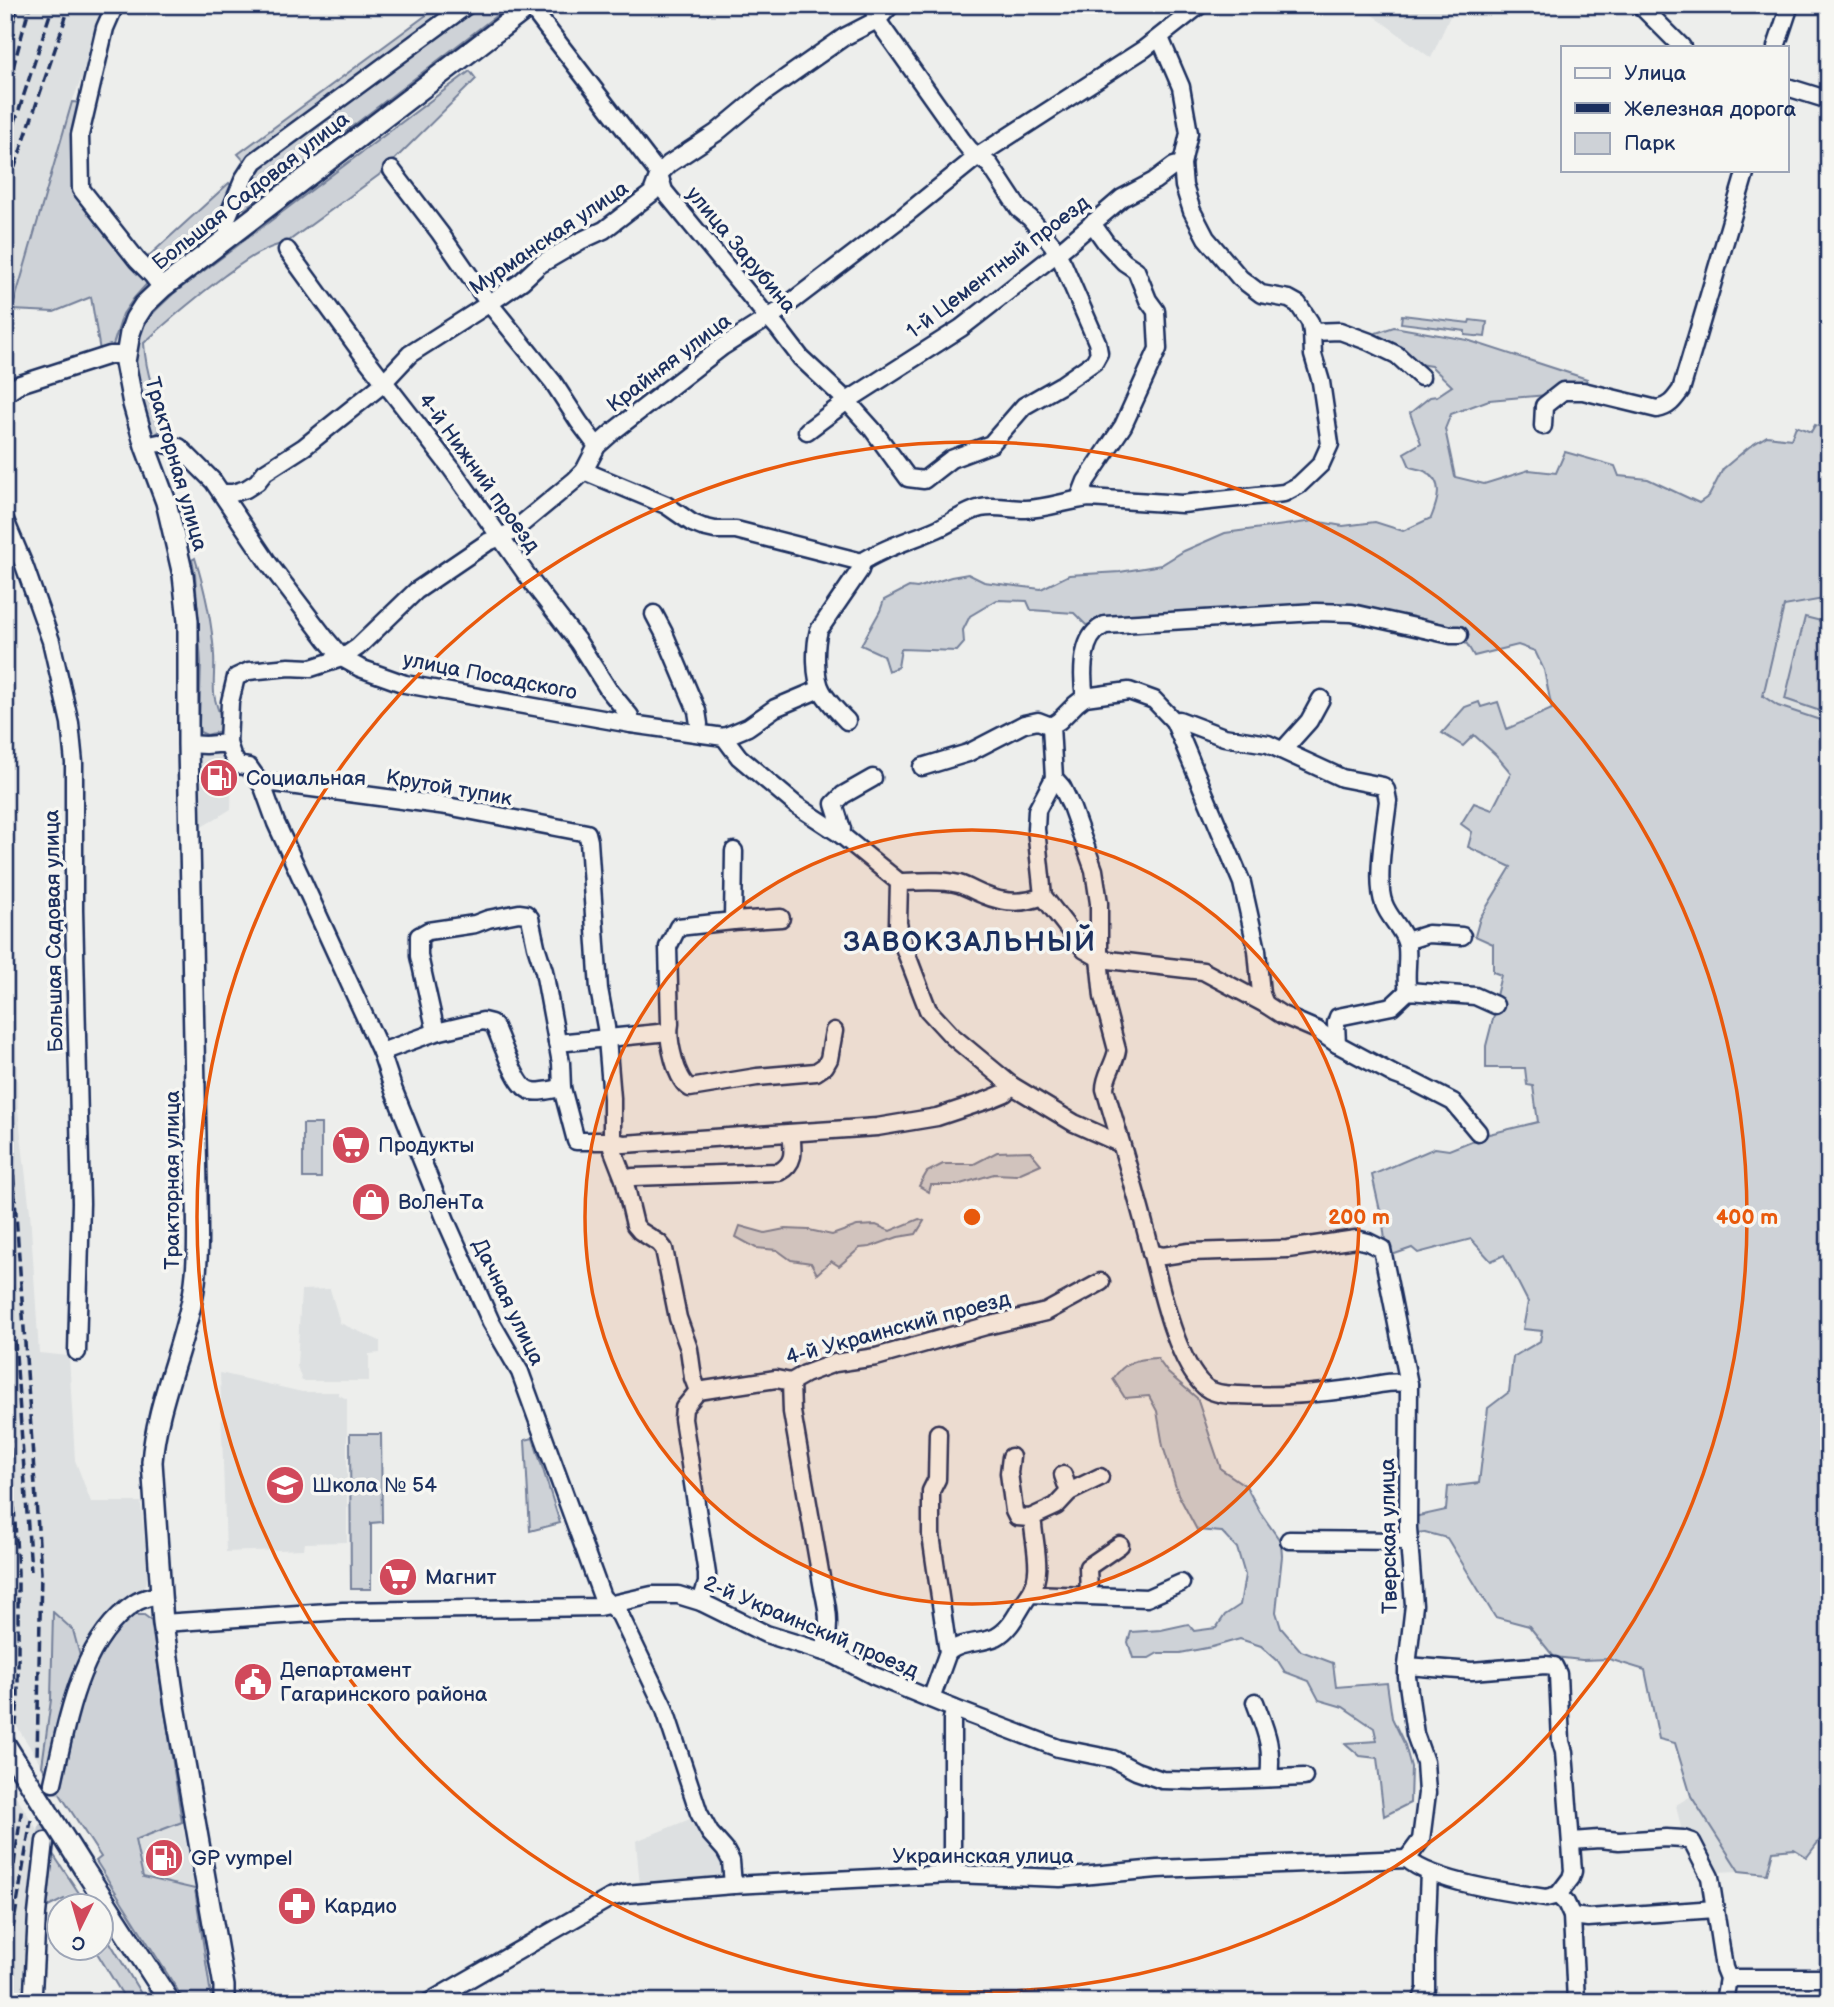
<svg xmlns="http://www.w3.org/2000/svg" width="1834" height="2007" font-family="'Balsamiq Sans',sans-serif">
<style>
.built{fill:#dde0e1}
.green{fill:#ced2d7;stroke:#74809a;stroke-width:2}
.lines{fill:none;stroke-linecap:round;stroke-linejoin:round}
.minor-tunnel{stroke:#c3c8d0;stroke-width:16;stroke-dasharray:16 8;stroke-linecap:butt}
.minor-casing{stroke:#1b2f5e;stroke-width:21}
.major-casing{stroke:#1b2f5e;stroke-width:24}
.minor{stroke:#f6f6f2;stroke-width:16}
.major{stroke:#f6f6f2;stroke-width:19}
.tram{stroke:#1b2f5e;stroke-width:2}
.rail{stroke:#1b2f5e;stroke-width:3.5;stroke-dasharray:10 5;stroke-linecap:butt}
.major-bridge-casing{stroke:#1b2f5e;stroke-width:24;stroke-linecap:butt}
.major-bridge{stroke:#f6f6f2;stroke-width:19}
.ring{fill:none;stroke:#e8590c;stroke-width:3.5}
.labels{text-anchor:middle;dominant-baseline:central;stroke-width:7;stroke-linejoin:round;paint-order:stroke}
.street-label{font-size:21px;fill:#1b2f5e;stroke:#f6f6f2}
.poi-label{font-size:21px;fill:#1b2f5e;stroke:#f6f6f2;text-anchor:start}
.district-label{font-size:28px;font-weight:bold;letter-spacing:2px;fill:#1b2f5e;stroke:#f6f6f2}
.centre{fill:#e8590c;stroke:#f6f6f2;stroke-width:3.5}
.ring-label{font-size:21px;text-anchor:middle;font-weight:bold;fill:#e8590c;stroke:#f6f6f2;stroke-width:7;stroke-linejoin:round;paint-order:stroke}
</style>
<rect width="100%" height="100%" fill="#edeeec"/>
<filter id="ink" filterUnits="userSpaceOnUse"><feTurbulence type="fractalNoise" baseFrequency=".0143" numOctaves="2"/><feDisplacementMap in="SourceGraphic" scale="14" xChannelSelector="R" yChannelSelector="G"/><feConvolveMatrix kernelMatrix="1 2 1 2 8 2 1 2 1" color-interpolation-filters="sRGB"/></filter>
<g filter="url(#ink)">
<g class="built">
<polygon points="5,5 111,5 72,102 12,310 5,316"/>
<polygon points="1359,5 1455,5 1431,58"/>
<polygon points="1829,598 1829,723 1778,706 1763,697 1784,605"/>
<polygon points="215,750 232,770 231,809 200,828 200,752"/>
<polygon points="5,798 13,934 18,1110 30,1212 39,1353 69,1356 75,1460 91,1502 141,1502 148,1577 146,1584 140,1590 111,1610 96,1627 80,1656 73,1630 51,1700 42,1766 5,1708"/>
<polygon points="330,1289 340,1323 380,1341 380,1353 369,1354 369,1381 302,1381 297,1366 301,1290"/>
<polygon points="220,1373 302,1392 338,1392 339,1395 347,1399 347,1542 305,1543 304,1549 226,1552"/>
<polygon points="5,1779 51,1851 47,1875 39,1993 5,1987"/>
<polygon points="1691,1796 1716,1832 1739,1871 1716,1872 1693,1834 1682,1832 1676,1805"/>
<polygon points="695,1817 722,1854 728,1874 724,1879 640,1886 636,1841"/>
<polygon points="182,1822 195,1889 143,1877 135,1839"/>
</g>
<g class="green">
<polygon points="440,5 457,5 245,162 238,154"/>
<path d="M478,5H510L245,209L241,208C242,191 252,178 262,165Z"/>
<path d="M470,71L476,79L379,175L286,243C261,248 244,262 224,276C195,298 171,318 144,343C146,375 154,396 171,423L153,436C144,403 126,360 143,327C149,314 163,304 173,294Z"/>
<polygon points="72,102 84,103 75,189 140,264 229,183 233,188 211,234 152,278 134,298 123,314 113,345 110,349 100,351 91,297 54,312 12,310"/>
<polygon points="1402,315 1469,323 1470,320 1487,322 1485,337 1465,335 1465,331 1401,323"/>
<path d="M1394,327L1467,340L1587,379L1582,397L1547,395L1489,400L1451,414L1445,429L1455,477L1484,484L1529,470L1556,473L1565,452L1615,466L1619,476L1648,479L1699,503L1709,496L1723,469L1749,447L1767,436L1791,439L1796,426L1811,432L1815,425L1825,428L1829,411V598L1784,606L1763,696L1778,706L1829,723V1836L1822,1837L1807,1857L1794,1849L1773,1851L1767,1874L1739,1871L1691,1796L1675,1743L1659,1739L1645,1670L1609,1659L1582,1660L1554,1657L1529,1626L1495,1617L1447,1538L1425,1532L1416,1533L1414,1517L1446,1510L1448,1487L1479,1483L1488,1408L1509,1392L1513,1357L1540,1341L1542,1331L1523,1329L1528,1302L1504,1255L1491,1261L1471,1239L1418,1253L1412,1248L1389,1256L1386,1248L1383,1224L1372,1175L1435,1148L1449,1150L1489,1134L1538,1122L1533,1086L1527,1085L1525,1068H1486V1046L1495,1011V1000L1501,975L1493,972V944L1475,936L1480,918L1511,867L1468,847L1472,832L1461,824L1474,803L1492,810L1511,773L1496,755L1474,735L1463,746L1442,733L1465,707L1479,702L1481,707L1498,702L1507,729L1552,709L1544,670L1535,651L1518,645L1474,656L1467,644L1459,641L1354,610L1126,618L1086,625L1074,613L1031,610L1027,601L997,600L970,616L963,630L964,643L957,651L901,649L898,667L888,671L883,655L861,645L880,611L884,600L909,587L917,588L951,577L968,574L984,582L1041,589L1069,575L1120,572L1161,565L1184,551L1225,533L1314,521L1343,526L1375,522L1403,531L1431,518C1437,503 1445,482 1426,472C1422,469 1415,469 1410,467L1404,453L1421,443L1410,413L1430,397L1437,396L1452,386L1431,366L1393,360L1364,334L1376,333Z"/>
<path d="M195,558C205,590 212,621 214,655C215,667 213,680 214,693C215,705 222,717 224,730L207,735L200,732L199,725L201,663L195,574L192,560Z"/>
<polygon points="1805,617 1829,623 1829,714 1785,699"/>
<rect x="303" y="1124" width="18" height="54"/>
<polygon points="1030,1151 1041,1164 1016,1175 994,1174 957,1185 931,1185 929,1192 919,1186 927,1172 943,1164 974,1164 997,1152"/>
<polygon points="919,1219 924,1221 916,1234 898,1237 870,1247 860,1248 839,1266 831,1261 817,1274 811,1263 791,1260 777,1250 756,1248 736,1237 740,1226 765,1233 785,1229 809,1230 832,1235 857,1226 876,1225 890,1231"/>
<path d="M1157,1358L1168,1373L1197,1398L1221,1469L1246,1486L1260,1512L1281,1542L1282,1556L1276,1612L1281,1628L1301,1651L1333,1663L1336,1687L1387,1683L1392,1718L1405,1745L1411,1767L1410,1803L1384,1816L1377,1758L1360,1756L1345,1743L1377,1741L1374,1728L1343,1707L1319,1700L1309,1681L1285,1672L1278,1661L1261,1646L1240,1639L1212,1647L1180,1653H1158L1149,1658H1133L1128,1642L1131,1632L1161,1630L1188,1624L1194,1631L1216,1628L1225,1615L1240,1605L1245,1575L1237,1548L1222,1532L1197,1530L1178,1494L1163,1446L1157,1411L1149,1396L1125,1398L1113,1379C1125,1361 1137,1359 1157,1358Z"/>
<polygon points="350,1434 381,1434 382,1522 371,1523 371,1589 351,1589"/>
<polygon points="533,1438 560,1523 530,1531 525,1440"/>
<polygon points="53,1612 73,1630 80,1656 48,1776 42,1766 51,1700"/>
<path d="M134,1615H144L151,1620L182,1822L135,1840L143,1877L195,1889L212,2002H185L96,1861L101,1857L58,1791C70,1743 88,1638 134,1615Z"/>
<polygon points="51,1851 87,1905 68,1905 64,1899 44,1909"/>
<polygon points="102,1929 146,2002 127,2002 94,1948 102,1948"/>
</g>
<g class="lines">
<polyline class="minor-tunnel" points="45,1841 53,1783"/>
<g class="minor-casing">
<g id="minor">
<polyline points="115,5 105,28 80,135 81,189 137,260 152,275 162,288"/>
<polyline points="1640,5 1682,47"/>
<polyline points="530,6 659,174 664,191 760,308 778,328 801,358 847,401 873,430 908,478 924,480 951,459 991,444 1024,406 1061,385 1094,362 1099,353 1097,342 1063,264 1052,244 1030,218 1019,209 990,165 970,150 962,140 877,20 872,5"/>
<polyline points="1160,38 1181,87 1189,133 1182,164 1184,186 1192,211 1206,238 1240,278 1261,294 1289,299 1298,304 1310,322 1312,332 1340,331 1370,342 1397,355 1421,377"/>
<polyline points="1776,47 1790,5"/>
<polyline points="1787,87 1829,100"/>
<polyline points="392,170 440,233 485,298 553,382 579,422 597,446"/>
<polyline points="231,235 225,223 244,178 255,161 467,5"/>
<polyline points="287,250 361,352 451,468 534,585 578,642 608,689 630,716 631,724"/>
<polyline points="5,394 20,384 110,355 126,355"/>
<path d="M1543,426L1544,406L1563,391H1583L1657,409C1669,407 1674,400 1681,390L1746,170"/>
<polyline points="807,431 847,401 961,328 1066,246 1122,198 1154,181 1174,166 1182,164"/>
<polyline points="145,446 159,443 179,447 213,481 269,564 326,639 342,658 360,668 405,684 631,724 724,737"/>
<polyline points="584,471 666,505 692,523 702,527 715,530 736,530 862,562"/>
<polyline points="221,493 233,493 246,489 257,482 265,472 304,447 379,387 410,354 490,303 522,281 539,265 580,241 604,230 652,193 659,174 669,164 716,133 764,93 844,37 877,20 891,5"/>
<polyline points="1079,499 1086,481 1123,426 1158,349 1156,311 1148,300 1136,270 1124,262 1106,243 1092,223"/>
<polyline points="5,520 24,565 51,641 70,723 74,763 74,910 81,1203 77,1352"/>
<polyline points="654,614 664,633 697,711 699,724 697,732"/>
<path d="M1085,697C1082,679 1081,646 1095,632C1098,629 1101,627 1105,625L1316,612L1352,613L1451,635H1459"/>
<path d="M847,721C838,712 828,702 822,691C814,677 815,645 819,630L860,570L862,562C885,547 912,540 937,529C951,523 967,511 981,508C995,505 1011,509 1025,509C1048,509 1067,500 1089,498L1182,504L1284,493L1299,485L1321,464L1330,444L1321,382L1313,355L1312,332"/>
<polyline points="1174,721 1242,883 1257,950 1261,994 1265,1004"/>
<path d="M1051,726L1054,778L1062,787L1071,806L1094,870L1099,903V958L1103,997L1117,1050C1115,1064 1105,1075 1105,1089C1120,1140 1136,1191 1149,1243C1159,1280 1175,1360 1204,1386C1212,1394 1227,1395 1239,1395C1276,1397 1314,1394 1351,1389C1370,1387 1390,1379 1409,1384"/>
<polyline points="724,737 739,757 796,805 840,834 899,882 898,923 902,942 928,1010 952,1036 1011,1085 1074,1123 1121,1144"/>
<polyline points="724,737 748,727 775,708 820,689"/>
<polyline points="228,743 230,702 236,677 249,671 289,667 311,668 342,658 358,647 416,591 488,542 512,532 575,480 584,471 597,446 615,430 722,347 782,309 905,215 978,156 1144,49 1200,5"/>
<polyline points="188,744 206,745 228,743 232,755 238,765 249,767 263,787 276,823 381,1052 394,1091 447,1223 491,1322 520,1372 602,1597 620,1615 664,1707 699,1813 710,1833 725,1850 731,1861 733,1885"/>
<polyline points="1283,750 1309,721 1321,699"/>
<path d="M922,767L968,753L1024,724L1038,721L1051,726L1059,721L1076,704L1085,697L1129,691L1154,700L1174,721L1179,720L1224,737L1268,744L1342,778L1383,786L1386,790L1388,801C1385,827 1375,882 1384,904C1389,918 1402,928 1406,942C1410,956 1404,975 1408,991"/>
<polyline points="1054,778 1037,810 1036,829 1043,896 1085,950 1099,958 1109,960 1203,971 1265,1004 1282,1015 1317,1030 1337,1044 1395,1075 1414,1082 1453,1102 1478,1132"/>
<polyline points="263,787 274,783 447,806 587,833 589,841 599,989 606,1027 612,1098 612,1148 624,1179 635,1225 640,1231 659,1243 664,1249 678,1318 689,1349 693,1378 698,1391"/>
<polyline points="840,834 842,829 834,804 843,795 873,778"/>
<path d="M899,882C919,882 940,879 959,884C968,887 976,892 984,895C1003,903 1024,904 1043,896"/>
<path d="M781,918L733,921L678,927L668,947L670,1024C667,1039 676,1081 690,1088L757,1077L816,1072L825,1066L829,1059L834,1031"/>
<polyline points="733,921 734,851"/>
<polyline points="1406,941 1428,934 1462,936"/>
<polyline points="436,1032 419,956 419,936 428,931 475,924 488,919 519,913 526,914 530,918 536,946 544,971 561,1063 562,1088 576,1141 611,1141 624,1144 877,1127 937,1117 988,1100 1005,1093 1011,1085"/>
<polyline points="557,1043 669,1032"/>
<polyline points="1337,1044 1336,1023 1338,1017 1392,1006 1408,991 1475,996 1495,1005"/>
<path d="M381,1052L436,1032L483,1021L491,1023L495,1027C501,1040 516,1086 529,1090C537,1094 552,1089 562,1088"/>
<path d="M624,1179L633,1177L779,1172C796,1163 793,1150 791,1133"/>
<polyline points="1151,1253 1163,1256 1189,1252 1288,1249 1356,1239 1368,1242 1382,1249 1409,1384 1408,1528 1414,1605 1407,1666 1407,1677 1415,1734 1425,1762 1427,1793 1421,1840 1407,1859"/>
<path d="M791,1382L792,1412L823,1589C828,1608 832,1632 822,1651"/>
<polyline points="698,1391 776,1379 791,1382 805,1374 835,1363 876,1357 986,1326 1046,1312 1101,1282"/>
<polyline points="698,1391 684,1408 683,1419 707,1574 707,1583 701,1602"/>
<path d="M1011,1457L1009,1473L1014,1511L1017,1517L1030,1518L1033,1525C1035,1548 1043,1574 1030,1594"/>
<polyline points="1063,1475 1069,1492"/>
<polyline points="1030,1518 1056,1506 1069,1492 1100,1477"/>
<polyline points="1289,1540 1408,1541"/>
<polyline points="1089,1595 1088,1567 1120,1545"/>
<polyline points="163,1623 343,1611 599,1607 652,1595 678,1595 701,1602 766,1634 834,1655 872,1675 955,1709 1058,1748 1113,1759 1136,1771 1162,1780 1201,1781 1304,1777"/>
<path d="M948,1652C962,1641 980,1644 996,1637C1012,1629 1019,1608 1030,1594L1147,1598L1181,1583"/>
<polyline points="1407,1666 1472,1671 1545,1665 1554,1666 1558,1674 1561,1742 1564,1752 1573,1871 1571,1878 1558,1895"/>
<polyline points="931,1699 948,1652 931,1535 931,1491 937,1479 938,1433"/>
<path d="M1255,1702C1266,1732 1273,1745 1269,1778"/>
<path d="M53,1783C67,1722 79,1640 135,1603C142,1598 152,1597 161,1594"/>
<polyline points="1572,1841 1599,1839 1619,1841 1666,1838 1683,1839 1692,1842 1710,1877 1724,1968 1728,1978 1724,2002"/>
<polyline points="952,1874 952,1719 955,1709"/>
<polyline points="1558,1895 1566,1903 1572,1916 1576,2002"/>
<polyline points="1572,1916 1588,1918 1715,1909"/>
<polyline points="1728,1978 1829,1978"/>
<polyline points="33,1992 37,1914 45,1841"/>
<path d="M429,2002L610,1898L625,1894L733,1885L952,1874L1060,1878L1157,1869L1407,1859C1433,1882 1511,1893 1546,1898L1558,1895"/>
<polyline points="1421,2002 1426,1989 1426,1944 1429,1872"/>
</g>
</g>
<g class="major-casing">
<g id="major">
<polyline points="84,1869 170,2002"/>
<path d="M224,2002V1986L175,1706L163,1623L152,1462C156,1407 181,1354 192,1300C200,1263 197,1224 197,1187L188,744V621L183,575L166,502L145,446L133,404L125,362L130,333L135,319L144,305L162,288L531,5"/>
</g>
</g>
<use href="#minor" class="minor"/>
<use href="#major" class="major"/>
<polyline class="tram" points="5,1992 59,2002"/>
<g class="rail">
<polyline points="5,65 9,38 18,5"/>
<polyline points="5,97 30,5"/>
<polyline points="5,153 53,5"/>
<polyline points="5,196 70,5"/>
<polyline points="5,1056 41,1572 37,1757"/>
<polyline points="5,1210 12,1295"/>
<polyline points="15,1340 31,1571"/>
<polyline points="5,1358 18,1572 18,1697 16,1725"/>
<polyline points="5,1830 9,1808 10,1786"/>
<polyline points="14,1865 22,1806"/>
<polyline points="5,1976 31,1820"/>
</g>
<g class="major-bridge-casing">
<polyline id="major-bridge" points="5,1744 84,1869"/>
</g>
<use href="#major-bridge" class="major-bridge"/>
</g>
</g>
<circle cx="972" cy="1217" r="387" fill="#e8590c" fill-opacity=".12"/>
<g class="ring">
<circle cx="972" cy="1217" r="387"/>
<circle cx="972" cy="1217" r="775"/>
</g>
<defs>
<g id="fuel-disc" transform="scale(2.0125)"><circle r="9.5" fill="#d1495b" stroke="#f6f6f2"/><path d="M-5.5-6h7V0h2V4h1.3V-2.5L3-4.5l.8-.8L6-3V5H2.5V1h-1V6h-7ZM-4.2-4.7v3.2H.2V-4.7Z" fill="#fff"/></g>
<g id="supermarket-disc" transform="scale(2.0125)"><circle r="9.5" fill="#d1495b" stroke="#f6f6f2"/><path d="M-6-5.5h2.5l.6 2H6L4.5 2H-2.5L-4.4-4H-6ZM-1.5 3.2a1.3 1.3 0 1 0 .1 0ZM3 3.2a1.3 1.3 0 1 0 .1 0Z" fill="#fff"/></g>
<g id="shop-disc" transform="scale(2.0125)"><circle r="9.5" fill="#d1495b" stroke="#f6f6f2"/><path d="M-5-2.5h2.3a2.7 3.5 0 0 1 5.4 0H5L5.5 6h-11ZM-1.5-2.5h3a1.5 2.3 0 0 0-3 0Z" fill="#fff"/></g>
<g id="school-disc" transform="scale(2.0125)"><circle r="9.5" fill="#d1495b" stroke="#f6f6f2"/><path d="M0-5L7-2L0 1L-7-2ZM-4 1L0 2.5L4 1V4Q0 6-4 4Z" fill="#fff"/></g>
<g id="civic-disc" transform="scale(2.0125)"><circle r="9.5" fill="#d1495b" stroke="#f6f6f2"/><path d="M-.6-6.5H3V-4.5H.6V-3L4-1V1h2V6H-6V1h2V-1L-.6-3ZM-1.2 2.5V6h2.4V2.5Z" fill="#fff"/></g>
<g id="pharmacy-disc" transform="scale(2.0125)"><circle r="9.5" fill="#d1495b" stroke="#f6f6f2"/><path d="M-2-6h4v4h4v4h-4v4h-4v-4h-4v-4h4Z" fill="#fff"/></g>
</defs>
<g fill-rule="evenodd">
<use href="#fuel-disc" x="219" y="778"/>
<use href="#supermarket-disc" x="351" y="1145"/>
<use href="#shop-disc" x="371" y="1202"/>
<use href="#school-disc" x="285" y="1485"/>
<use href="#supermarket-disc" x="398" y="1577"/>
<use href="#civic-disc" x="253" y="1682"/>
<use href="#fuel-disc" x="164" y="1858"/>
<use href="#pharmacy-disc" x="297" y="1906"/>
</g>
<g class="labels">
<g class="street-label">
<text transform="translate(251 191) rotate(-38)">Большая Садовая улица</text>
<text transform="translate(549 238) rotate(-34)">Мурманская улица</text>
<text transform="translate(741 250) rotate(50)">улица Зарубина</text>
<text transform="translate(998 267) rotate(-37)">1-й Цементный проезд</text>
<text transform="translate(669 363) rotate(-37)">Крайняя улица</text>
<text transform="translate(176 464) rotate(74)">Тракторная улица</text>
<text transform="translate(479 473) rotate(54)">4-й Нижний проезд</text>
<text transform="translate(490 676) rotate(11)">улица Посадского</text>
<text transform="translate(449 788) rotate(10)">Крутой тупик</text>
<text transform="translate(54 931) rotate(-91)">Большая Садовая улица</text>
<text transform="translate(172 1180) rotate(-90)">Тракторная улица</text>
<text transform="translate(508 1302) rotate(64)">Дачная улица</text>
<text transform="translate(898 1328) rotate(-15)">4-й Украинский проезд</text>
<text transform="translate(1389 1536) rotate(-91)">Тверская улица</text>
<text transform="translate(811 1627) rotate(23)">2-й Украинский проезд</text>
<text x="983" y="1856">Украинская улица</text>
</g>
<g class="poi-label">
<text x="246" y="778">Социальная</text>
<text x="378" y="1145">Продукты</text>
<text x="398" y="1202">ВоЛенТа</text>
<text x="312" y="1485">Школа № 54</text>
<text x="425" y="1577">Магнит</text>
<text x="280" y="1670">Департамент<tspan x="280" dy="24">Гагаринского района</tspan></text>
<text x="191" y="1858">GP vympel</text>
<text x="324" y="1906">Кардио</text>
</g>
<g class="district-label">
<text x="970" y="942">ЗАВОКЗАЛЬНЫЙ</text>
</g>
</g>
<circle cx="972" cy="1217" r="10" class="centre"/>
<g class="ring-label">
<text x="1359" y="1224">200 m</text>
<text x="1747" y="1224">400 m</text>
</g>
<rect width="1834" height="2007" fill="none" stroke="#f6f6f2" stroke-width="28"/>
<rect x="14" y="14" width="1806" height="1979" fill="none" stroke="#1b2f5e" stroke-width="2.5" filter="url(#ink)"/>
<rect x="1561" y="46" width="228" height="126" fill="#f6f6f2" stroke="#9ea6b7" stroke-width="2"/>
<rect x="1575" y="68" width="35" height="10" fill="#f6f6f2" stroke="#9ea6b7" stroke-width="2"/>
<text x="1624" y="80" font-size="21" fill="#1b2f5e">Улица</text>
<rect x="1575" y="103" width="35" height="10" fill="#1b2f5e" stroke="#9ea6b7" stroke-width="2"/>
<text x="1624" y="116" font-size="21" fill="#1b2f5e">Железная дорога</text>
<rect x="1575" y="133" width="35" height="21" fill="#ced2d7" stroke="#9ea6b7" stroke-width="2"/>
<text x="1624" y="150" font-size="21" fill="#1b2f5e">Парк</text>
<g transform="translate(80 1927) rotate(185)"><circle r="33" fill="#f6f6f2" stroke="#9ea6b7" stroke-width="2"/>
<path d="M0-5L12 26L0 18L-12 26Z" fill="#d1495b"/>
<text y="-10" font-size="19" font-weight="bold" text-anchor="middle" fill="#1b2f5e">С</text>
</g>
</svg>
